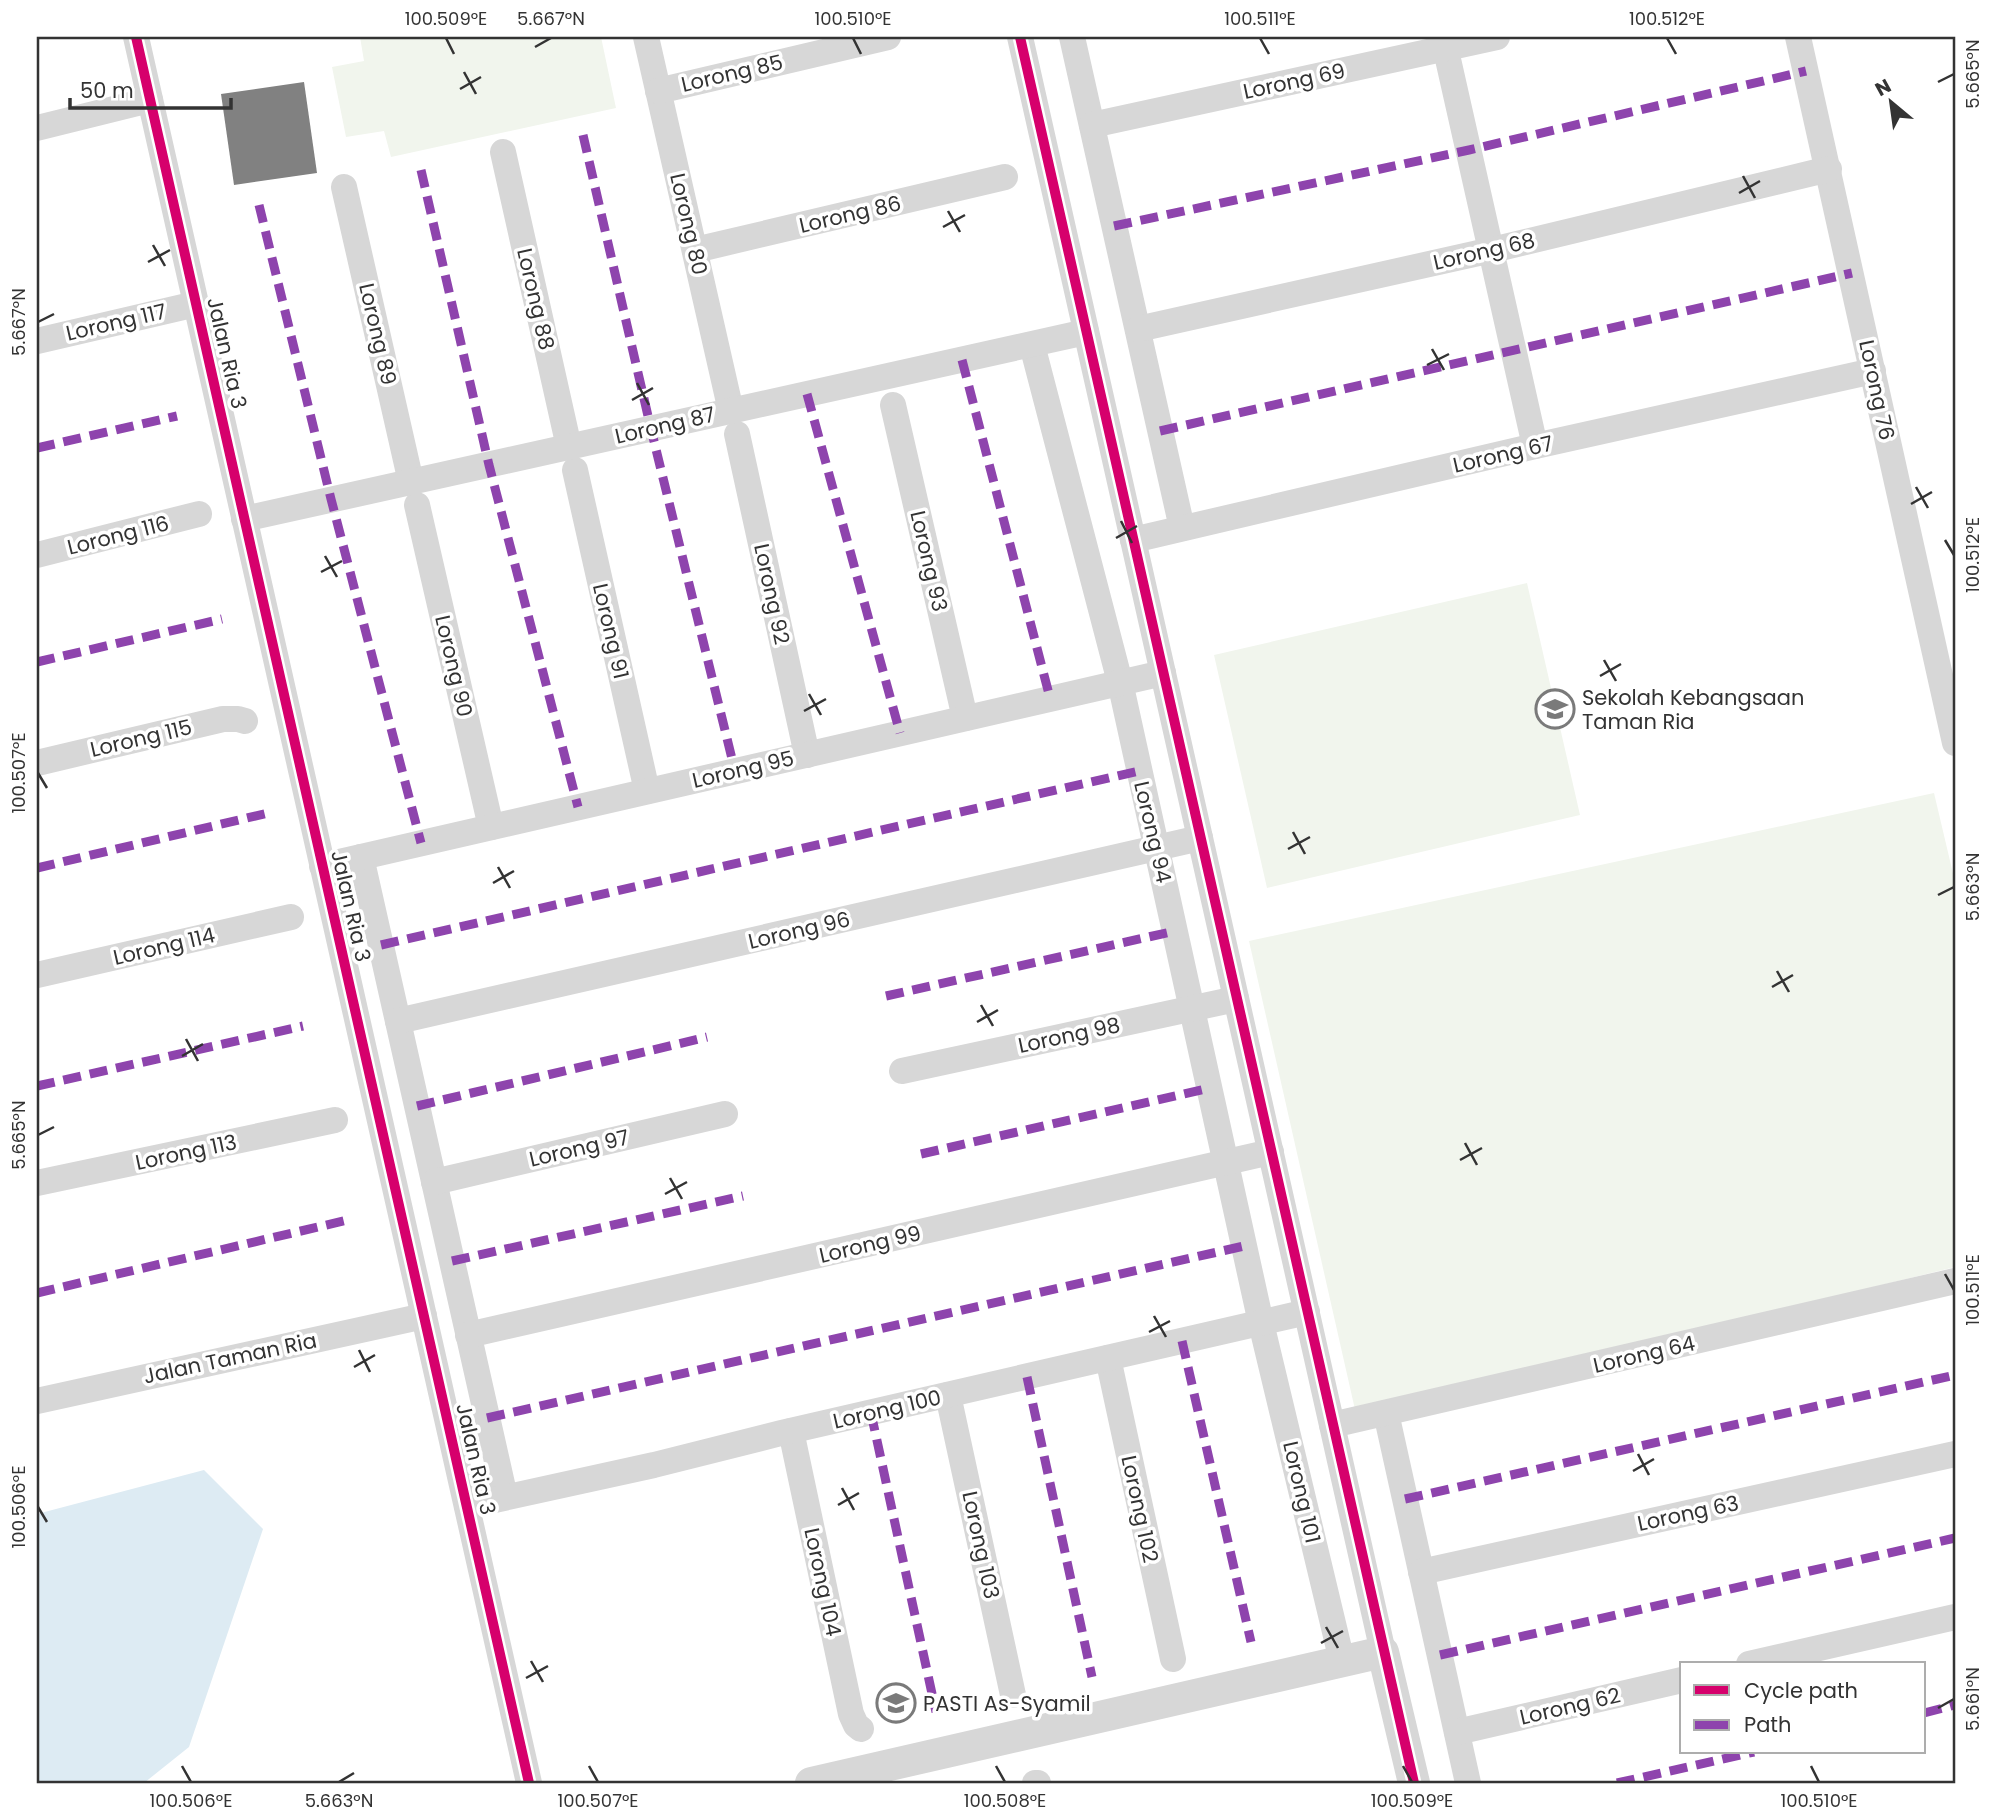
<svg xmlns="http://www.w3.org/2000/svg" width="1992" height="1820" font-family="Poppins,sans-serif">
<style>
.green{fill:#f1f5ed}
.water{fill:#ddebf3}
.building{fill:#818181}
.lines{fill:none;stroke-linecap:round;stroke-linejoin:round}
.minor{stroke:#d7d7d7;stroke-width:26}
.tertiary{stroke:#d7d7d7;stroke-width:32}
.quiet{stroke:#8e44ad;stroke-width:9;stroke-dasharray:18 9;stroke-linecap:butt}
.cycleway-casing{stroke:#fff;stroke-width:15}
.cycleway{stroke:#d6006c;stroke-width:10}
.ticks{fill:none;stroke:#333;stroke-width:2.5}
.labels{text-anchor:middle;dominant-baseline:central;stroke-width:7;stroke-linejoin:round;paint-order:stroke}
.street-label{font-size:21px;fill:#333;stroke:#fff}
.poi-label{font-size:21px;fill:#333;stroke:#fff;text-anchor:start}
.neatline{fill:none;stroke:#333;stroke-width:2.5}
.ticks-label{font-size:18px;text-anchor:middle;fill:#333}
</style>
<rect width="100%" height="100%" fill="#fff"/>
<g class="green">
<polygon points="360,37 601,37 616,108 391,157 384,131 346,137 332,67 364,61"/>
<polygon points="1527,583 1580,815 1267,888 1214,655"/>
<polygon points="1934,793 1955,882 1955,1267 1356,1414 1249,941"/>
</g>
<polygon class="water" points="204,1470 263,1529 189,1747 144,1783 37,1783 37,1514"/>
<polygon class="building" points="304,82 317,173 234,185 221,94"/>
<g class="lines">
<g class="minor">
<polyline points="136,37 529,1783"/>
<polyline points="646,37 731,411"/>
<polyline points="1020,37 1383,1652"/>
<polyline points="1072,37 1182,528"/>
<polyline points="1443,37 1535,446"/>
<polyline points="1798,37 1955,743"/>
<polyline points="658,91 888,37"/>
<polyline points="1092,125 1497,37"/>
<polyline points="37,128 150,100"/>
<polyline points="503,152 569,447"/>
<polyline points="344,187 411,482"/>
<polyline points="695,250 1005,177"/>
<polyline points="1138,329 1492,250 1829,169"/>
<polyline points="37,341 196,304"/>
<polyline points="1032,345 1120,682 1261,1323 1342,1661"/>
<polyline points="893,405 965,718"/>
<polyline points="737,434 807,755"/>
<polyline points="575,470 647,791"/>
<polyline points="417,505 491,827"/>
<polyline points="244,519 1086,332"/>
<polyline points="1133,540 1535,446 1873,371"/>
<polyline points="37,555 199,514"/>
<polyline points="37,763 223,719 238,719 245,721"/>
<polyline points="361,857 505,1497"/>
<polyline points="322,866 1163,673"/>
<polyline points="37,975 291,917"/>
<polyline points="398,1021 1200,838"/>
<polyline points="902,1071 1236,999"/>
<polyline points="434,1182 725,1114"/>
<polyline points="37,1183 335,1120"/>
<polyline points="468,1335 1271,1152"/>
<polyline points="1108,1358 1173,1659"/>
<polyline points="948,1395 1013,1695"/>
<polyline points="37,1401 424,1316"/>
<polyline points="1386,1413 1468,1783"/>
<polyline points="1332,1425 1955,1281"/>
<polyline points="791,1431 851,1714 856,1725 861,1729"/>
<polyline points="467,1506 654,1465 781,1433 1307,1312"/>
<polyline points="1421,1572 1955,1454"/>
<polyline points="1749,1664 1955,1617"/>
<polyline points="1457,1732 1682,1680"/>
<polyline points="1035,1783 1038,1783"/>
</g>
<polyline class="tertiary" points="811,1783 1383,1652 1414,1783"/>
<g class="quiet">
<polyline points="583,135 651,429 735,771"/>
<polyline points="421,170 489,465 578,807"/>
<polyline points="259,205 331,499 421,843"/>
<polyline points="1114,226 1469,150 1806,71"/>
<polyline points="962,360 1050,698"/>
<polyline points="807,394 900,733"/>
<polyline points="1160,431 1852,273"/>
<polyline points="37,448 177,416"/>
<polyline points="37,662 222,619"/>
<polyline points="37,868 272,812"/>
<polyline points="381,945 1139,771"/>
<polyline points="886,996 1175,931"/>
<polyline points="37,1086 303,1026"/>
<polyline points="417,1106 707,1037"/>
<polyline points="921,1154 1210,1088"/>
<polyline points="452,1261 743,1196"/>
<polyline points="37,1293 352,1219"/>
<polyline points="1182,1341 1251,1642"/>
<polyline points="1027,1377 1092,1677"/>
<polyline points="871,1413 936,1712"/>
<polyline points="487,1418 1244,1246"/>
<polyline points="1405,1499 1955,1375"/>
<polyline points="1440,1655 1955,1538"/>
<polyline points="1924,1713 1955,1705"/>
<polyline points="1617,1783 1754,1752"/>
</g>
<g class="cycleway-casing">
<g id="cycleway">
<polyline points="136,37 529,1783"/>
<polyline points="1020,37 1414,1783"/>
</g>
</g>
<use href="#cycleway" class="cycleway"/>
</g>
<path class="ticks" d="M446,38L454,54M853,38L861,54M1260,38L1269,54M1667,38L1676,54M535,47L551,38M464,72L476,94M1938,82L1954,74M460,89L481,77M1743,176L1755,198M1739,193L1760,181M948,211L960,232M943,227L965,215M153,245L165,266M148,262L170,250M38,322L54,314M1432,349L1444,370M1427,365L1449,354M637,383L649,405M632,400L653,388M1916,487L1928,508M1911,504L1932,492M1121,521L1132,543M1116,538L1137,526M1945,540L1954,555M325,556L337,577M321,572L342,561M1604,660L1616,681M1600,676L1621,664M809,694L821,715M804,711L826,699M38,773L47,788M1293,832L1305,854M1288,849L1310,837M498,867L510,888M493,883L514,871M1938,895L1954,887M1777,971L1789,992M1772,987L1793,975M981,1005L993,1026M977,1022L998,1010M186,1039L198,1061M182,1056L203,1044M38,1135L54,1127M1465,1143L1477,1165M1460,1160L1482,1148M670,1178L682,1199M665,1194L687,1182M1945,1274L1954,1290M1154,1316L1166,1337M1149,1332L1170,1321M359,1350L370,1372M354,1367L375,1355M1638,1454L1649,1475M1633,1471L1654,1459M842,1488L854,1510M838,1505L859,1493M38,1507L47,1522M1326,1627L1338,1648M1321,1643L1343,1631M531,1661L543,1682M526,1678L548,1666M1938,1708L1954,1699M182,1766L191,1782M589,1766L598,1782M996,1766L1005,1782M1403,1766L1412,1782M1811,1766L1819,1782M339,1782L354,1773"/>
<defs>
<g id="school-ring" transform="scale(2.0125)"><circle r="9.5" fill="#fff" stroke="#7a7a7a" stroke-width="1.5"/><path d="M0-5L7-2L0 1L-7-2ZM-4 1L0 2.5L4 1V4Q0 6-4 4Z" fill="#7a7a7a"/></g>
</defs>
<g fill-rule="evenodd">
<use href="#school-ring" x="1555" y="709"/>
<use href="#school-ring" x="896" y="1703"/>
</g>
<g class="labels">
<g class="street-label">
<text transform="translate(732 73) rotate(-13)">Lorong 85</text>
<text transform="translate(1294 81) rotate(-12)">Lorong 69</text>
<text transform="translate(850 214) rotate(-13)">Lorong 86</text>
<text transform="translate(689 224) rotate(77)">Lorong 80</text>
<text transform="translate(1484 251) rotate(-13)">Lorong 68</text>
<text transform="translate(536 299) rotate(77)">Lorong 88</text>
<text transform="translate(116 322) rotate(-13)">Lorong 117</text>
<text transform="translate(378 334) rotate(77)">Lorong 89</text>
<text transform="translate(227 353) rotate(77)">Jalan Ria 3</text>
<text transform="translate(1877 390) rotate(78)">Lorong 76</text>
<text transform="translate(665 425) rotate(-13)">Lorong 87</text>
<text transform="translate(1503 454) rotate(-13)">Lorong 67</text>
<text transform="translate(118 535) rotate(-14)">Lorong 116</text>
<text transform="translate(929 561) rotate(77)">Lorong 93</text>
<text transform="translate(772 594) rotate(78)">Lorong 92</text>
<text transform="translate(611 631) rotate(77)">Lorong 91</text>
<text transform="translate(454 666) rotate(77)">Lorong 90</text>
<text transform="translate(141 738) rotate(-13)">Lorong 115</text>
<text transform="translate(743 769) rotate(-13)">Lorong 95</text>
<text transform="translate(1153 832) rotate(77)">Lorong 94</text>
<text transform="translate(351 906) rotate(77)">Jalan Ria 3</text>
<text transform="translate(799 930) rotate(-13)">Lorong 96</text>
<text transform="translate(164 946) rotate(-13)">Lorong 114</text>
<text transform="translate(1069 1035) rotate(-12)">Lorong 98</text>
<text transform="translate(579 1148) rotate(-13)">Lorong 97</text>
<text transform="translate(186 1152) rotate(-12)">Lorong 113</text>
<text transform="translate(870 1244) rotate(-13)">Lorong 99</text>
<text transform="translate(1644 1354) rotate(-13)">Lorong 64</text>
<text transform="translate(230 1358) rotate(-12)">Jalan Taman Ria</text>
<text transform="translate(887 1409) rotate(-13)">Lorong 100</text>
<text transform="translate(476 1459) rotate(77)">Jalan Ria 3</text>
<text transform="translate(1302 1492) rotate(77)">Lorong 101</text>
<text transform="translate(1140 1509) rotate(78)">Lorong 102</text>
<text transform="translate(1688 1513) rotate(-12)">Lorong 63</text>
<text transform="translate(981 1545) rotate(78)">Lorong 103</text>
<text transform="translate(823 1582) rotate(78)">Lorong 104</text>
<text transform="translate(1570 1706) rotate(-13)">Lorong 62</text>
</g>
<g class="poi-label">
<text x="1582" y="697">Sekolah Kebangsaan<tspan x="1582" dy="24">Taman Ria</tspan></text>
<text x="923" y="1703">PASTI As-Syamil</text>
</g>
</g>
<rect width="1992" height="1820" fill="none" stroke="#ffffff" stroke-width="77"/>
<rect x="1680" y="1662" width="245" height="91" fill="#ffffff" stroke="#adadad" stroke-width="2"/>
<rect x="1694" y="1685" width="35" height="10" fill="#d6006c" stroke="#adadad" stroke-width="2"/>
<text x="1744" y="1698" font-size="21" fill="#333333">Cycle path</text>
<rect x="1694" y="1720" width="35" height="10" fill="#8e44ad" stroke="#adadad" stroke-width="2"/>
<text x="1744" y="1732" font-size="21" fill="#333333">Path</text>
<g transform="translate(1891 102) rotate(331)" stroke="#ffffff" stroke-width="5" paint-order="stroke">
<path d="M0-5L12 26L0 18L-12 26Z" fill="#333333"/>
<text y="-10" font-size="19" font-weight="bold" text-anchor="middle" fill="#333333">N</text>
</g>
<path d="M70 98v10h161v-10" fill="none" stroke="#333333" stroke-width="3.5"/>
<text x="80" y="98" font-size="21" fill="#333333" stroke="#ffffff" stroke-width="5" paint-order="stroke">50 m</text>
<rect x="38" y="38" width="1916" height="1744" class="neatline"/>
<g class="ticks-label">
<text x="446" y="25">100.509°E</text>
<text x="551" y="25">5.667°N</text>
<text x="853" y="25">100.510°E</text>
<text x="1260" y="25">100.511°E</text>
<text x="1667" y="25">100.512°E</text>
<text transform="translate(1973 74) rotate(-90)" y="6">5.665°N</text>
<text transform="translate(19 322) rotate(-90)" y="6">5.667°N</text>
<text transform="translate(1973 555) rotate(-90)" y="6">100.512°E</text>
<text transform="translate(19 773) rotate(-90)" y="6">100.507°E</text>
<text transform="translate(1973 887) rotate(-90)" y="6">5.663°N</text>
<text transform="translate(19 1135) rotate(-90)" y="6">5.665°N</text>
<text transform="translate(1973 1290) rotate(-90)" y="6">100.511°E</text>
<text transform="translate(19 1507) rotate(-90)" y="6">100.506°E</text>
<text transform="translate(1973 1699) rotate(-90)" y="6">5.661°N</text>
<text x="191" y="1807">100.506°E</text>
<text x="339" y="1807">5.663°N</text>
<text x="598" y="1807">100.507°E</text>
<text x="1005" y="1807">100.508°E</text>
<text x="1412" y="1807">100.509°E</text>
<text x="1819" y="1807">100.510°E</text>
</g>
</svg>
